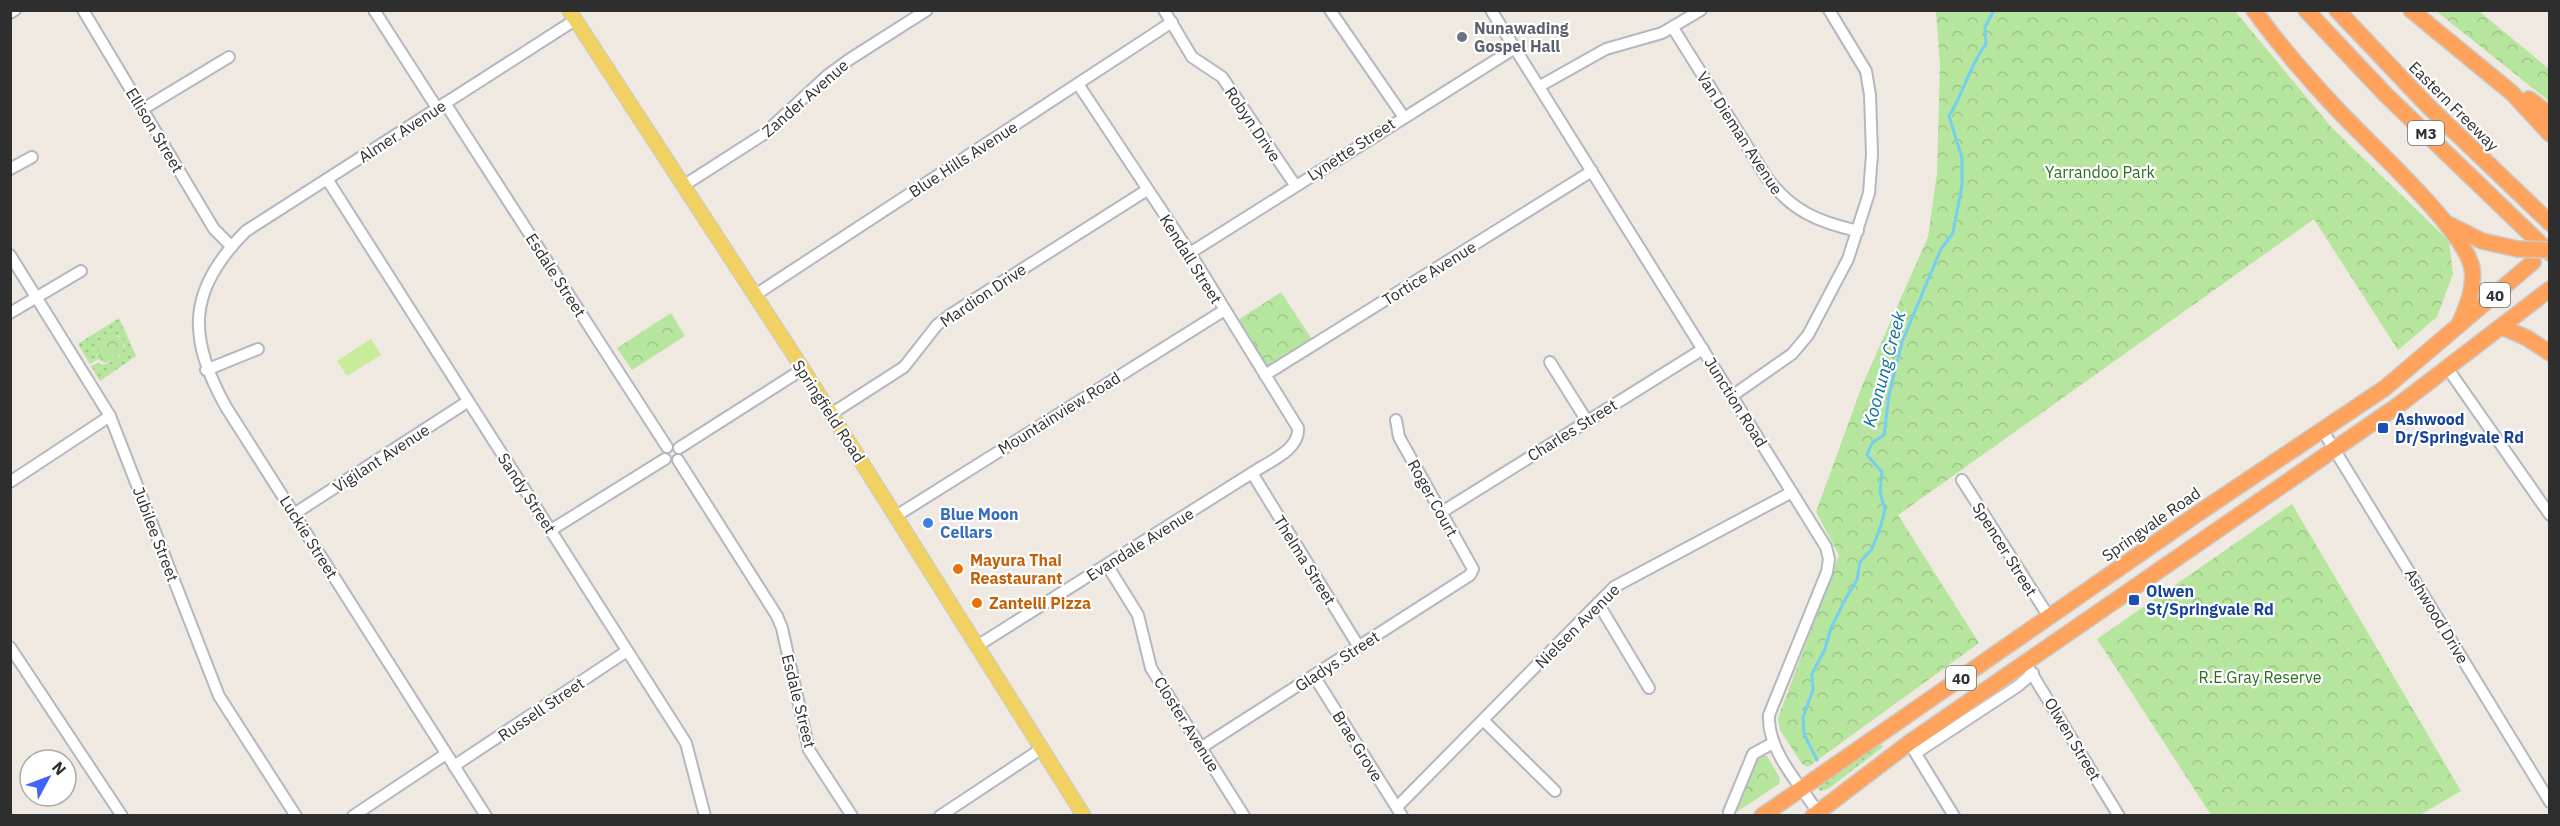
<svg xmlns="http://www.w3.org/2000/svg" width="2560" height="826" font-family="'IBM Plex Sans',sans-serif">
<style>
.grass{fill:url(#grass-dots)}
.park{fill:url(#park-crowns)}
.pitch{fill:#c9ec9a}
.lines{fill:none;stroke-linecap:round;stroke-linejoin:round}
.stream{stroke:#75cff0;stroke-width:3}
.minor-casing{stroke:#b4b7c1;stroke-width:14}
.major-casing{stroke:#c9c9c9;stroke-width:16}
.highway-casing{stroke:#c9c9c9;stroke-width:18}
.minor{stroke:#fff;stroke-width:10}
.major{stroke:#f2d163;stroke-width:14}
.highway{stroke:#ffa35c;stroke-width:15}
.highway-bridge-casing{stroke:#c9c9c9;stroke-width:18;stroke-linecap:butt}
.highway-bridge{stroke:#ffa35c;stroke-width:15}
.worship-dot{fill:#6b7280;stroke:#fff;stroke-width:2}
.transit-dot{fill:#1a4fb4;stroke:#fff;stroke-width:2}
.shop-dot{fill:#3f7fe0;stroke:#fff;stroke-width:2}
.food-dot{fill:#e8710a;stroke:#fff;stroke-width:2}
.labels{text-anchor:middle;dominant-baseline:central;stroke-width:4.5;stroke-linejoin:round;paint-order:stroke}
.shield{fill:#fff;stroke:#6d6d6d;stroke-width:1.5}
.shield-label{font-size:15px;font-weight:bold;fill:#2e2e2e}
.worship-label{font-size:16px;font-weight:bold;fill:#5b616d;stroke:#fff;text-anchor:start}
.street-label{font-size:16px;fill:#2e2e2e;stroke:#fff}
.park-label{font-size:16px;fill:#2c6e1b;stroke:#fff}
.transit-label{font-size:16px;font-weight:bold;fill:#164399;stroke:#fff;text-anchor:start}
.shop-label{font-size:16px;font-weight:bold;fill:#366cbe;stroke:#fff;text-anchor:start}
.food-label{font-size:16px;font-weight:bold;fill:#c56008;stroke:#fff;text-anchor:start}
.water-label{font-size:18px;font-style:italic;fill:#0d6fa3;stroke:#fff}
</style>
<defs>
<pattern id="grass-dots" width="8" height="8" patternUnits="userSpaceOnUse" patternTransform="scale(1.5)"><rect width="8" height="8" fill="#b6e59e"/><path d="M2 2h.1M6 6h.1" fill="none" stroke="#9dc588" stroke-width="1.8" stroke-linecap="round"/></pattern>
<pattern id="park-crowns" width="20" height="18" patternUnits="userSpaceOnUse" patternTransform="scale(1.5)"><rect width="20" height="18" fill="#b6e59e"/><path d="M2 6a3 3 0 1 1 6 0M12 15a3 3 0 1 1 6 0" fill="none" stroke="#9dc588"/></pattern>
</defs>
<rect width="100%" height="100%" fill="#efe9e1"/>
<g class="grass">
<polygon points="119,318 136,356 100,381 91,366 98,363 104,365 119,357 125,346 119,335 97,354 98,359 90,364 78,344"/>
<polygon points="1880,744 1883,747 1828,789 1820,791 1818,788 1825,781"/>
</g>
<g class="park">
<polygon points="1936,11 2235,11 2332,128 2449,241 2453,274 2437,317 2398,350 2314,219 1898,515 1979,643 1808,767 1802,764 1780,730 1778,718 1839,555 1816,512 1862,386 1928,237 1937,173 1940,64"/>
<polygon points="2436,11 2479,11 2549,69 2549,101"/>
<polygon points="1281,292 1315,344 1265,375 1232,324"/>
<polygon points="671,313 685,336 632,370 617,348"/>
<path d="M111,335L123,338L124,350L116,359L105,363L98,359C97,349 103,341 111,335Z"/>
<polygon points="2292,504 2461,791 2420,815 2211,815 2097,639"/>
<polygon points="1763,756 1767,756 1780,778 1779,784 1735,813 1757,760"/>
</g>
<polygon class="pitch" points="371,339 381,355 347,376 337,361"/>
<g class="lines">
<path class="stream" d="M1817,760L1804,734L1803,717L1813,690L1812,674L1825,649L1831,628L1846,598L1857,580L1860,562L1872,549L1881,525L1885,510L1880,492L1882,472L1867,455L1872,443L1884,435L1889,395L1902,342L1941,249L1953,233L1962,185V158L1949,116C1964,93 1969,66 1986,44L1985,27L1994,10"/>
<g class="minor-casing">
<g id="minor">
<polyline points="83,10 214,229 231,246"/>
<polyline points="374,10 437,108"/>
<polyline points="1164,10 1192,57 1222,77 1295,185"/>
<polyline points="1330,10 1403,116"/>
<path d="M1491,10L1826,547L1829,559L1827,572L1769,715C1767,750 1799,784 1818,812"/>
<polyline points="10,13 15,10"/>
<path d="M1673,28L1767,178C1792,211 1818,222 1858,231"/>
<polyline points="1540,86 1606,49 1662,33 1701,10"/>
<polyline points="445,103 667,447"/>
<polyline points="143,109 229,57"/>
<polyline points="10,169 32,157"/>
<polyline points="327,179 686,743 705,816"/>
<polyline points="683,186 764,134 828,75 850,59 927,10"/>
<polyline points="1190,253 1515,48"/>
<polyline points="10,255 110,416 219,696 296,816"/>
<polyline points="755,295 1172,22"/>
<polyline points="10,313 81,271"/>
<polyline points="1550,362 1587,421"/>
<polyline points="2448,369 2550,515"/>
<polyline points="206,370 258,349"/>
<polyline points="1265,375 1592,171"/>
<polyline points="1732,396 1792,354 1808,335 1848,259 1869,193 1872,154 1870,95 1866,71 1829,10"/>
<polyline points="831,414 904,367 937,325 950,315 1147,190"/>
<polyline points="2323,431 2550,802"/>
<polyline points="679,448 803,369"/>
<polyline points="678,460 777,616 782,628 809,750 852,816"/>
<polyline points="1252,473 1359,647"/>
<polyline points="1962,480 2049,617"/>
<polyline points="10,482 110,416"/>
<polyline points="1442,512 1703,349"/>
<polyline points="294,514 467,402"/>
<polyline points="896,516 1223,311"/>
<polyline points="551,530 665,459"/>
<polyline points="1107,565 1138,615 1151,668 1244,816"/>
<polyline points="1598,603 1649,688"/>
<path d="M977,646L1252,473C1268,462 1300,450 1298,428L1190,253L1078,84"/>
<polyline points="10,647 122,816"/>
<polyline points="2026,664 2119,816"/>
<polyline points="1314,676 1402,816"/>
<polyline points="1484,721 1555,791"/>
<polyline points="1202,747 1470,575 1473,569 1399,437 1396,420"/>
<polyline points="1913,749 1954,816"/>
<polyline points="1916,753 2018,686 2033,673"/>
<polyline points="454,766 627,651"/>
<polyline points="1397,807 1614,587 1792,492"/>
<polyline points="1729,812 1753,754 1773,743"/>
<polyline points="353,816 446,754"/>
<path d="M486,816L226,407C187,337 187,290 246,231L575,20"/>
<polyline points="940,816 1041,749"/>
</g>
</g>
<g class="major-casing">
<polyline id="major" points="569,10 803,369 1084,816"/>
</g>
<g class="highway-casing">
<g id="highway">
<path d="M2254,10C2279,45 2307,77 2336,108C2367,142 2464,228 2472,268C2475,289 2467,306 2459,325"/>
<polyline points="2306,10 2385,94 2550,253"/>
<polyline points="2337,10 2428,106 2550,223"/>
<polyline points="2411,10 2512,93 2550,134"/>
<polyline points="2529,99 2550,115"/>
<polyline points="2450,225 2482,241 2518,249"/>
<polyline points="2502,327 2527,338 2550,353"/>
<polyline points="1762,816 2200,512 2385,388 2533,262"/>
<polyline points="1813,816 1909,743 2400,404 2550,289"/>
</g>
</g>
<use href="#minor" class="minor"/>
<use href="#major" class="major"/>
<use href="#highway" class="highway"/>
<g class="highway-bridge-casing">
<polyline id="highway-bridge" points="2518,249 2549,250"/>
</g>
<use href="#highway-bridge" class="highway-bridge"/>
</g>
<circle class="worship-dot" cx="1462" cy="37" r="6"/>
<g class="transit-dot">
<rect x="2377" y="422" width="12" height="12" rx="3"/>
<rect x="2128" y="594" width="12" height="12" rx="3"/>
</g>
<circle class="shop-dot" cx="928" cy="523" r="6"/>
<g class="food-dot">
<circle cx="958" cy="569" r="6"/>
<circle cx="977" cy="603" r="6"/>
</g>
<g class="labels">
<g class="shield">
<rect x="2408" y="121" width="36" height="24" rx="4.5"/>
<rect x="2480" y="283" width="30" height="24" rx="4.5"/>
<rect x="1946" y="666" width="30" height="24" rx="4.5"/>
</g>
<g class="shield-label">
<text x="2426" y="133">M3</text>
<text x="2495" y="295">40</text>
<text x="1961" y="678">40</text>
</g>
<g class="worship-label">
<text x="1474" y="28">Nunawading<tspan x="1474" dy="18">Gospel Hall</tspan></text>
</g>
<g class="street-label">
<text transform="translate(805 98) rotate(-41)">Zander Avenue</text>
<text transform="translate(2454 106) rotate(45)">Eastern Freeway</text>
<text transform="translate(1253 124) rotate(56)">Robyn Drive</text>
<text transform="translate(155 130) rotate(59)">Ellison Street</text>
<text transform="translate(402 131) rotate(-33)">Almer Avenue</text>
<text transform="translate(1740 133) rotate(57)">Van Dieman Avenue</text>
<text transform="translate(1351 149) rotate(-33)">Lynette Street</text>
<text transform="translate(963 159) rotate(-33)">Blue Hills Avenue</text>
<text transform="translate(1191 259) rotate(58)">Kendall Street</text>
<text transform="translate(1429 273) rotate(-32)">Tortice Avenue</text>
<text transform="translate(556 275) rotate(57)">Esdale Street</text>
<text transform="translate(983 295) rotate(-34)">Mardion Drive</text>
<text transform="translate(1736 402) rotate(58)">Junction Road</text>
<text transform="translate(829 411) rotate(57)">Springfield Road</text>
<text transform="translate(1059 413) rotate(-32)">Mountainview Road</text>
<text transform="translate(1572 430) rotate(-32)">Charles Street</text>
<text transform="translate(381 458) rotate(-33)">Vigilant Avenue</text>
<text transform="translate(527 493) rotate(57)">Sandy Street</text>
<text transform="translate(1433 498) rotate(61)">Roger Court</text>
<text transform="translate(2151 524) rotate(-35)">Springvale Road</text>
<text transform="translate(156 534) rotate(69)">Jubilee Street</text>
<text transform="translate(309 537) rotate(58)">Luckie Street</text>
<text transform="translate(1140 544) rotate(-32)">Evandale Avenue</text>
<text transform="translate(2005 549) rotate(58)">Spencer Street</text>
<text transform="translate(1305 560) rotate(58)">Thelma Street</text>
<text transform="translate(2437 616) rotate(59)">Ashwood Drive</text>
<text transform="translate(1577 626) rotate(-45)">Nielsen Avenue</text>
<text transform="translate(1337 661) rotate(-33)">Gladys Street</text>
<text transform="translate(799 701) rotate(76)">Esdale Street</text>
<text transform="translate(541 709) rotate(-34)">Russell Street</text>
<text transform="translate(1187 724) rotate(58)">Closter Avenue</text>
<text transform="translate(2073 739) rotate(59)">Olwen Street</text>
<text transform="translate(1358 746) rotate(58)">Brae Grove</text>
</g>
<g class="park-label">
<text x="2100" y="172">Yarrandoo Park</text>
<text x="2260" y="677">R.E.Gray Reserve</text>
</g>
<g class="transit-label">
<text x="2395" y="419">Ashwood<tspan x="2395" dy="18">Dr/Springvale Rd</tspan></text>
<text x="2146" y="591">Olwen<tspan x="2146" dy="18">St/Springvale Rd</tspan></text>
</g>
<g class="shop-label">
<text x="940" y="514">Blue Moon<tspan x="940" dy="18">Cellars</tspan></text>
</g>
<g class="food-label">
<text x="970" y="560">Mayura Thai<tspan x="970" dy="18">Reastaurant</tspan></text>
<text x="989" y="603">Zantelli Pizza</text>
</g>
<g class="water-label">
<text transform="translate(1884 369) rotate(-75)">Koonung Creek</text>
</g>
</g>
<rect width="2560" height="826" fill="none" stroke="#2e2e2e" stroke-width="24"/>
<g transform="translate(48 778) rotate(49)"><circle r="28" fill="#ffffff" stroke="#ababab" stroke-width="1.5"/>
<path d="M0-4.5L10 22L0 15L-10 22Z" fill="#4264fb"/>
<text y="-9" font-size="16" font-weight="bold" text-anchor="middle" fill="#2e2e2e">N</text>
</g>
</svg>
